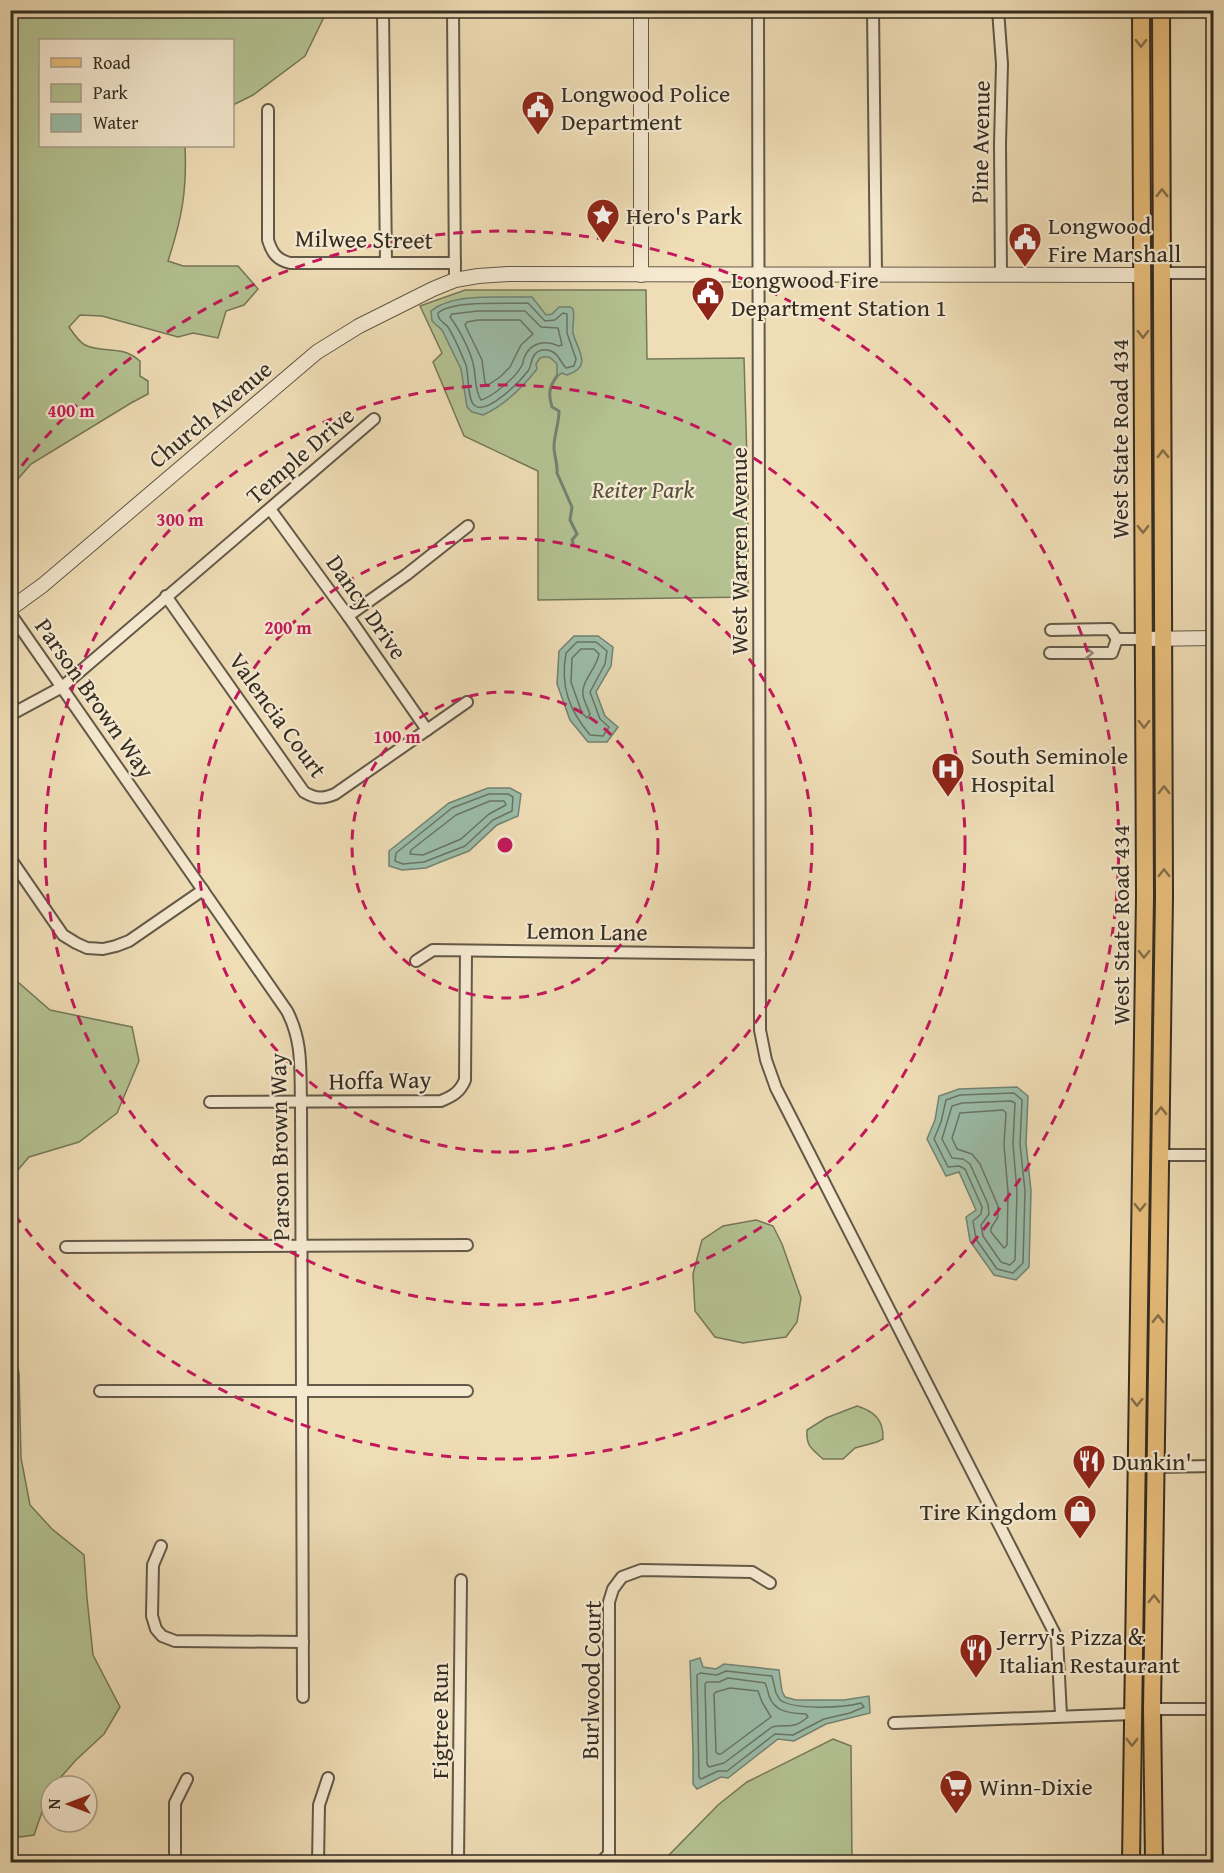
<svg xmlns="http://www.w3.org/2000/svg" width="1224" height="1873" font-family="'Gentium Book Plus',serif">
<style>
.green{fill:#b4c292;stroke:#74785a;stroke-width:1.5}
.water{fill:#9bbda9;stroke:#728373;stroke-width:1.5}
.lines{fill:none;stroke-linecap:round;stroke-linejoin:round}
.shore{stroke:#687566;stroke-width:1.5}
.stream{stroke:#728373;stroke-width:3}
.minor-casing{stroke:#635948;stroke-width:14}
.tertiary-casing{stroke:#635948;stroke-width:16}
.primary-casing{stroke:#342d23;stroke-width:20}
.minor{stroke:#f5e9d0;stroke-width:10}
.tertiary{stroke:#f5e9d0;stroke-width:14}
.primary{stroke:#e8be7b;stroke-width:16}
.oneway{stroke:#856e4b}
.oneway2{stroke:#948b7a}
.ring{fill:none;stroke:#c2185b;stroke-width:3;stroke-dasharray:10 8}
.labels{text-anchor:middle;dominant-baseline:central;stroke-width:4.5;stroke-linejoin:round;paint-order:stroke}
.poi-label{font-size:24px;fill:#342d23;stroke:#f5e9d0;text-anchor:start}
.street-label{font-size:24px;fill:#342d23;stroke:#f5e9d0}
.park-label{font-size:24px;font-style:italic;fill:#54523f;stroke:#f5e9d0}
.centre{fill:#c2185b;stroke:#f5e9d0;stroke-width:3}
.ring-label{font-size:18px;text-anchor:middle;font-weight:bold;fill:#c2185b;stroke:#f5e9d0;stroke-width:4.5;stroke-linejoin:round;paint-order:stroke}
</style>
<rect width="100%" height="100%" fill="#efddb6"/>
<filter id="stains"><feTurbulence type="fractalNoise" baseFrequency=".00333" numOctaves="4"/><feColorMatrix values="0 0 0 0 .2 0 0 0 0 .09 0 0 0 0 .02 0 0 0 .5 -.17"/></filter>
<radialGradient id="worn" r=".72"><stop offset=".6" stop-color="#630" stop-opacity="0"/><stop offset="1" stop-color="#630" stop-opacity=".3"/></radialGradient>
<g class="green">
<path d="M11,10L325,11L324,17L305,56L253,95L233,105L232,40H40V146H185C187,191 182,218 168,261L183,266H238L258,289L244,305L226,311L218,338L193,333L178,337L102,316L80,315L69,327C73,333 79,342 85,345C104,354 120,344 140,361V376L148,381V394L131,403L31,464L11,487Z"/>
<polygon points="465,290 646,290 647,359 744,358 748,494 748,597 538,600 538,471 464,436 433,362 442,353 420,306"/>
<polygon points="11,976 50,1010 132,1027 139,1061 117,1113 79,1142 29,1157 11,1178"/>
<polygon points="756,1220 773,1226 782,1244 801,1298 797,1322 786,1337 743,1343 715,1337 695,1311 693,1274 702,1240 723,1226"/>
<polygon points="10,1333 19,1373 21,1458 30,1505 52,1529 84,1555 87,1598 93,1655 120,1707 104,1734 76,1760 53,1786 51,1786 34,1835 20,1837 10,1834"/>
<path d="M857,1406C874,1411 884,1420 883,1439L877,1442L855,1448L843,1459H823C811,1448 806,1446 807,1430L826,1418Z"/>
<polygon points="833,1739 851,1746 852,1862 654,1862 666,1858 718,1805 747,1782"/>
</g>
<g class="water">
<path d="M532,297L546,315L552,314L559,307H570L573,309C575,317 572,325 573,333C578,352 593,366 567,375L562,373L557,376V364C551,358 549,355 540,358L536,364L537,369C522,388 505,405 483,415L472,412L467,407L461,369L442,330L432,321L431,311C454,292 502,298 532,297Z"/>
<polygon points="574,636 598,636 613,647 611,666 596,692 605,716 618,727 607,742 588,742 570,720 557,684 559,651"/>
<polygon points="488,788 510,788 521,794 518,816 497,825 469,851 443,861 426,868 402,870 389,866 389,851 449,803"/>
<polygon points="1017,1087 1028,1096 1026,1143 1031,1191 1029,1267 1016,1280 994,1275 970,1241 966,1217 976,1210 959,1172 946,1176 927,1139 935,1120 939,1096 959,1089"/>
<polygon points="700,1658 703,1667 716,1669 724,1664 779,1670 782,1691 785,1697 796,1700 844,1700 869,1696 870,1713 826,1724 794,1741 778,1739 728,1778 721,1777 697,1789 693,1784 693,1750 690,1661"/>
</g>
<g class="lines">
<g class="shore">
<path d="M528,303L545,321L555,320L563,313L567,314V333L576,359L574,366L566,368C560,362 558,351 547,350C543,349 538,351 535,354C530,360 532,366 528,371C521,380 486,417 474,405C467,398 469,375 466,365C461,353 455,338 448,327C444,322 438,321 438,313C452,300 507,304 528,303Z"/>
<path d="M478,311H525L541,327L558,328L562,345L559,346C545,340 530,342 524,358C522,364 524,363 521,367C515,378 492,397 481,400C475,391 476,379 474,368C472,353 459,329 450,317L452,314Z"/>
<polygon points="478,320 520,320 533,334 521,345 510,367 500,377 488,385 485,383 482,360 465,325 467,322"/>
<path d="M596,642L607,651L605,664L590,692L600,719L609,727L603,736L590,735C569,710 560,686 566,653L577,642Z"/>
<path d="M581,649H594L599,654C597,668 581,681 583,695C584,702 588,708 590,714L587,718L582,713L571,682L572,658Z"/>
<polygon points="489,794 508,794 513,797 512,811 493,820 465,846 424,862 403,864 395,861 396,853 452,808"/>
<polygon points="490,801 504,801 506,805 489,814 461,839 423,855 410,854 411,850 456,815"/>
<polygon points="1014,1093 1022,1100 1020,1144 1025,1191 1023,1263 1013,1273 997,1269 976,1239 973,1221 981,1214 982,1207 965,1169 959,1166 948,1167 934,1139 941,1122 946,1100 960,1095"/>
<polygon points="1011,1101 1015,1103 1013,1144 1017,1192 1015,1260 1010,1265 1001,1262 983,1236 981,1225 989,1214 988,1204 970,1164 963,1159 952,1158 942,1139 952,1106 962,1103"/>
<polygon points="1003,1110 1006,1113 1004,1145 1008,1192 1007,1245 1004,1248 991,1232 991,1228 998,1217 998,1206 980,1164 972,1154 957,1149 952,1138 960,1113"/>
<path d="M726,1671L772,1676L776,1693L780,1700C794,1710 844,1708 861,1703L864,1707L850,1713L824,1719L793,1735L775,1734L727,1771H718L701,1779L699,1777L697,1675L700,1673L717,1675Z"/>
<path d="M728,1678L765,1683C767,1687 768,1692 769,1696C775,1713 791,1713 806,1714L808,1717C791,1731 789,1723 772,1727L724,1763L709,1767L707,1764L705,1684L707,1682H719Z"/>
<polygon points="730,1688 758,1691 762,1702 771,1717 721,1754 718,1754 716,1752 714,1694 716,1692"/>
</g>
<path class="stream" d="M557,376C549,387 548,394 552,407L559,411C559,424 554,435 554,447C554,456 558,464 557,473L572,507L570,520L577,534L572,540L573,543"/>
<g class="minor-casing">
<g id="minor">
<polyline points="383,10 386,262"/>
<polyline points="453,10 455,280"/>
<polyline points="758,10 760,1030 766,1060 776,1088 1057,1638 1061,1715"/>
<polyline points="873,10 876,274"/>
<polyline points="998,10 1002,64 1000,144 1001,275"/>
<path d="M268,110V240C272,253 277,260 290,263H455"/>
<polyline points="1162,273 1214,273"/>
<polyline points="270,509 348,616 427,730"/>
<path d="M166,596L304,792C316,799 323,799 335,794L467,702"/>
<path d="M10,613L287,1011C303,1042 300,1069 301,1102L303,1697"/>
<polyline points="348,616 406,575 468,526"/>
<polyline points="1051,630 1110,629 1117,639"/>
<polyline points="1117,639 1144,639"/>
<polyline points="1050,653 1112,653 1117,639"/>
<polyline points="10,715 62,687 374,419"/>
<polyline points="10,858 63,935 76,943 87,948 103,949 116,946 129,941 203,890"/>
<polyline points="416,961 433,950 760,954"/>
<path d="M210,1102L441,1101C453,1096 460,1092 465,1080L466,951"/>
<polyline points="1160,1155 1214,1155"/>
<polyline points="66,1247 467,1245"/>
<polyline points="100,1391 467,1391"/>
<polyline points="1156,1467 1214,1466"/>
<polyline points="161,1546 153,1565 152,1616 156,1629 162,1636 175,1641 303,1642"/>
<polyline points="1152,1709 1214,1709"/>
<polyline points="894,1723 1132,1714"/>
<polyline points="175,1862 175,1803 187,1779"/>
<polyline points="318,1862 319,1805 328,1778"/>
<polyline points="458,1862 461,1580"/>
<polyline points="601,1862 609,1854 609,1602 613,1589 622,1577 641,1570 752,1572 770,1583"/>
</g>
</g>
<g class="tertiary-casing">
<g id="tertiary">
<polyline points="641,10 641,275"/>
<polyline points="10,609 43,585 317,352 359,326 433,289 455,280 478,276 508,274 1142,275"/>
<polyline points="1144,639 1214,638"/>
</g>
</g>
<g class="primary-casing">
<g id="primary">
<polyline points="1131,1862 1145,896 1141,10"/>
<polyline points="1154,1862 1152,1709 1164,897 1161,10"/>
</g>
</g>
<use href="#minor" class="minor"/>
<use href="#tertiary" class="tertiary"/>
<use href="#primary" class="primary"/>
</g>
<defs><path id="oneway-chevron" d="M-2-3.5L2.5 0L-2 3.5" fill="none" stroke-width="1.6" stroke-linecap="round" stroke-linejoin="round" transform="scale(1.5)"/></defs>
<g class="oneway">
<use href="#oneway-chevron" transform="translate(1141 43) rotate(90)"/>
<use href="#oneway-chevron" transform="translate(1162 193) rotate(-90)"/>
<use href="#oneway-chevron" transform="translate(1143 334) rotate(90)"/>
<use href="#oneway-chevron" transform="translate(1163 454) rotate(-91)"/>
<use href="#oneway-chevron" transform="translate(1143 529) rotate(90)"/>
<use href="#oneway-chevron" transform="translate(1144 724) rotate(90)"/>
<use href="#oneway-chevron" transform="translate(1164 790) rotate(-90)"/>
<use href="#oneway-chevron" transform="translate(1164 873) rotate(-90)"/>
<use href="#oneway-chevron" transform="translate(1144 954) rotate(91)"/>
<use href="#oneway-chevron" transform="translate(1161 1111) rotate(-89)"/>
<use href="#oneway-chevron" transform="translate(1140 1207) rotate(91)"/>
<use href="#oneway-chevron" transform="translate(1158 1319) rotate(-89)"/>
<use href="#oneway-chevron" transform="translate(1137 1402) rotate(91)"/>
<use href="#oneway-chevron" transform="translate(1154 1599) rotate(-89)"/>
<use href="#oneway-chevron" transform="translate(1132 1742) rotate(91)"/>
</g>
<use class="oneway2" href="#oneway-chevron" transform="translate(1089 653) rotate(-1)"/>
<g class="ring">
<circle cx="505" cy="845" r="153"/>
<circle cx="505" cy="845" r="307"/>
<circle cx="505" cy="845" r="460"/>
<path d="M11 480A614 614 0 1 1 11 1210"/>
</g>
<defs>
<g id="civic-pin" transform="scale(1.725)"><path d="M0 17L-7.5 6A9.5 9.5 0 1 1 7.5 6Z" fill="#8f2418" stroke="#f5e9d0"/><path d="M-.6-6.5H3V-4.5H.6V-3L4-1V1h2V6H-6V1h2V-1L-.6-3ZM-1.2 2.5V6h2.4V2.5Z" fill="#fff"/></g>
<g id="sight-pin" transform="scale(1.725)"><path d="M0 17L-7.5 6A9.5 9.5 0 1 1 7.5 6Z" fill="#8f2418" stroke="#f5e9d0"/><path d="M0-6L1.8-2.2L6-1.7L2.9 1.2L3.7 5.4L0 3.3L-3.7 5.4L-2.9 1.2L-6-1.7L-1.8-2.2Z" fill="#fff"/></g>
<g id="hospital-pin" transform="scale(1.725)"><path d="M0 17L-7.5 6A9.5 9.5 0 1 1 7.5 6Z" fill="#8f2418" stroke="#f5e9d0"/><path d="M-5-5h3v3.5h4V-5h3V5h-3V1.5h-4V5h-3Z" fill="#fff"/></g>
<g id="restaurant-pin" transform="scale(1.725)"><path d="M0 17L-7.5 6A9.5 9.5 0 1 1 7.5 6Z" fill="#8f2418" stroke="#f5e9d0"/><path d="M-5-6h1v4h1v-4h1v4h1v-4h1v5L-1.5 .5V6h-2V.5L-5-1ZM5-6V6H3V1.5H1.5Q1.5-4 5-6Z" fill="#fff"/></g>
<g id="shop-pin" transform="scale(1.725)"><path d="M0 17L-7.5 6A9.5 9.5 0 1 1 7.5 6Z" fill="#8f2418" stroke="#f5e9d0"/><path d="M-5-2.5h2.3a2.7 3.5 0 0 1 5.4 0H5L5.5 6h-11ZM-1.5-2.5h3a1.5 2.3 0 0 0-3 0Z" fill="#fff"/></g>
<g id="supermarket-pin" transform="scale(1.725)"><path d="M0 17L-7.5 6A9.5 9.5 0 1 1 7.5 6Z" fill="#8f2418" stroke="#f5e9d0"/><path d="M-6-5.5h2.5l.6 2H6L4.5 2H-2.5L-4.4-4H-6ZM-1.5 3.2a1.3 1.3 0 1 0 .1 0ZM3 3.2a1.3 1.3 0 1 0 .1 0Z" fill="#fff"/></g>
</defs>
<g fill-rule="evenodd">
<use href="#civic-pin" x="538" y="107"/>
<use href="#sight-pin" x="603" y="215"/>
<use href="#civic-pin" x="1025" y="239"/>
<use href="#civic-pin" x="708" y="293"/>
<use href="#hospital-pin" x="948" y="769"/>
<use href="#restaurant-pin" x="1089" y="1461"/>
<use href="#shop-pin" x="1080" y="1511"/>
<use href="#restaurant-pin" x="976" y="1650"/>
<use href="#supermarket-pin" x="956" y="1786"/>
</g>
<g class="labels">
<g class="poi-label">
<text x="561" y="93">Longwood Police<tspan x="561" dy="28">Department</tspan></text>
<text x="626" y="215">Hero's Park</text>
<text x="1048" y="225">Longwood<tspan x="1048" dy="28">Fire Marshall</tspan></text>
<text x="731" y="279">Longwood Fire<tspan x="731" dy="28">Department Station 1</tspan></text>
<text x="971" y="755">South Seminole<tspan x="971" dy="28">Hospital</tspan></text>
<text x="1112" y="1461">Dunkin'</text>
<text x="1057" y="1511" text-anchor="end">Tire Kingdom</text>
<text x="999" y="1636">Jerry's Pizza &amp;<tspan x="999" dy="28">Italian Restaurant</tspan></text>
<text x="979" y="1786">Winn-Dixie</text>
</g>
<g class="street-label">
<text transform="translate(980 142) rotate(-89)">Pine Avenue</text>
<text transform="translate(364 239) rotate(1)">Milwee Street</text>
<text transform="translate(210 414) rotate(-40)">Church Avenue</text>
<text transform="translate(1119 439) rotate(-90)">West State Road 434</text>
<text transform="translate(300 455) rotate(-41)">Temple Drive</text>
<text transform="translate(738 551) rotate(-90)">West Warren Avenue</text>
<text transform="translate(367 607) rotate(55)">Dancy Drive</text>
<text transform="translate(95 698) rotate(55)">Parson Brown Way</text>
<text transform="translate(278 715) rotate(54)">Valencia Court</text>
<text transform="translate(1120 925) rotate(-90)">West State Road 434</text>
<text transform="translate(587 931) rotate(1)">Lemon Lane</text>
<text transform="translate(380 1080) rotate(-1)">Hoffa Way</text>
<text transform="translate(279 1147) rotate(-91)">Parson Brown Way</text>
<text transform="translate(591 1680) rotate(-89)">Burlwood Court</text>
<text transform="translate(439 1721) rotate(-90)">Figtree Run</text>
</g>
<g class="park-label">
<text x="643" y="489">Reiter Park</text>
</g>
</g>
<circle cx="505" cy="845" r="9" class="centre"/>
<g class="ring-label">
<text x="71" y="417">400 m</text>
<text x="180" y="526">300 m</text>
<text x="288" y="634">200 m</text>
<text x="397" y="743">100 m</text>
</g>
<rect width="1224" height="1873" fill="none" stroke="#efddb6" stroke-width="36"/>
<rect x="12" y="12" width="1200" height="1849" fill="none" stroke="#342d23" stroke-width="3"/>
<rect x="18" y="18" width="1188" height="1837" fill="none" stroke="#342d23" stroke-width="1.5"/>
<rect x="39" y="39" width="195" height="108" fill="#f5e9d0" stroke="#a89e8b" stroke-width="1.5"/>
<rect x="51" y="58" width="30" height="9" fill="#e8be7b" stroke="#a89e8b" stroke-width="1.5"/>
<text x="93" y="69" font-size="18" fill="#342d23">Road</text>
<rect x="51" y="84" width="30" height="18" fill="#b4c292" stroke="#a89e8b" stroke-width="1.5"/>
<text x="93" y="99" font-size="18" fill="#342d23">Park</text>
<rect x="51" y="114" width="30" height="18" fill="#9bbda9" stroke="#a89e8b" stroke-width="1.5"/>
<text x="93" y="129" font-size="18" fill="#342d23">Water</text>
<g transform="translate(69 1804) rotate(270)"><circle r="28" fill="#f5e9d0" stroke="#a89e8b" stroke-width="1.5"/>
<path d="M0-4.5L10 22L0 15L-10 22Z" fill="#8f2418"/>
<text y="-9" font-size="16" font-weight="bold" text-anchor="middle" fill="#342d23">N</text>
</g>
<rect width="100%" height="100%" filter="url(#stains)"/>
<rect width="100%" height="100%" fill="url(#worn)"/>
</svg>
